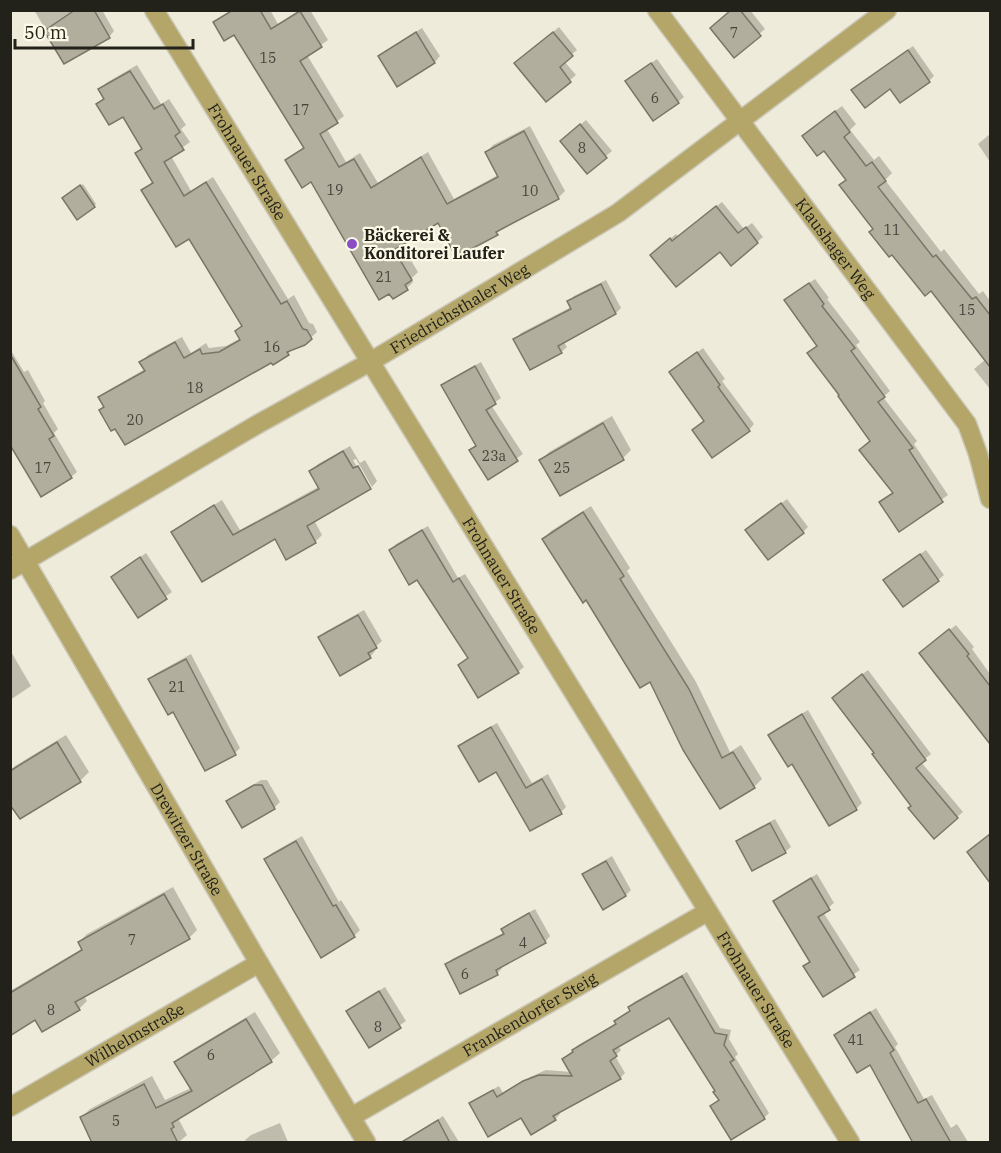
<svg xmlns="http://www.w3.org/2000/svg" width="1001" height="1153" font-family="'IBM Plex Serif',serif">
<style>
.shadow{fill:#0003}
.building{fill:#b1ae9d;stroke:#797667;stroke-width:1.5}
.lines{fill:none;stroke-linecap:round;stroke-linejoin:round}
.street-casing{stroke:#cac7b7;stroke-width:21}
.street{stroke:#b3a668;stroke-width:18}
.poi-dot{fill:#8a4dc3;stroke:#fcf9e7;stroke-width:2}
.labels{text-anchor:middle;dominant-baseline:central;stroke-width:4.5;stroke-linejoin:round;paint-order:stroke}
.number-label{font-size:14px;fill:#46443b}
.street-label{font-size:16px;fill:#22211a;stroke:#fcf9e7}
.poi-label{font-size:16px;font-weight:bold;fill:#22211a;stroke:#fcf9e7;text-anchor:start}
</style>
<rect width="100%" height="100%" fill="#efebda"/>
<g class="shadow">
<polygon points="34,10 102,10 114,31 109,37 65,62"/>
<polygon points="231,10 270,10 278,24 299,10 310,10 328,40 307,55 344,116 327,129 346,162 360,153 378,183 428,152 454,199 498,175 487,152 493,145 530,126 565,191 558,198 457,255 439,221 401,244 418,272 411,279 413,282 407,288 312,180 286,160 305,147 235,33 215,22"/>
<polygon points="732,10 750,10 765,29 734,56"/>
<polygon points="559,27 577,50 564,61 576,75 546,100 522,58"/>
<polygon points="422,28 440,56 435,62 397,85 379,56 385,51"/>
<polygon points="913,46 934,76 929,81 890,87 853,90"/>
<polygon points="657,59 684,97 678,102 632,76"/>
<polygon points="137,65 161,104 169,99 186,125 181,129 190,142 171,156 191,191 213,177 288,299 294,295 309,323 313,324 317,332 304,344 295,347 288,354 272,361 105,406 100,397 107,391 145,369 141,362 148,355 182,337 191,353 206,343 209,348 226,346 241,338 237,331 243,325 189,237 143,190 153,181 137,153 142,148 123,115 98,104 105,98 100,90 106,83"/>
<polygon points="842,106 856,124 850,130 874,160 879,156 892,173 885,180 941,252 944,249 979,294 983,291 990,301 990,389 974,369 986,359 932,289 874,229 847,179 810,130"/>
<polygon points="586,120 612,151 587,172 567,136"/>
<polygon points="990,134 990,162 978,144"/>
<polygon points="83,184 96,204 94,206 66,196"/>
<polygon points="722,202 744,229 752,223 763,237 731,264 720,249 657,250 676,234 678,236"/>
<polygon points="815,279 829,298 827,299 860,342 856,345 890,391 883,397 917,441 914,444 948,495 899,530 881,503 894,492 872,441 809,353 818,345 792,295"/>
<polygon points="606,280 621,308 616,313 563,341 567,347 561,352 515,339 521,333 571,307 569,302 574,296"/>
<polygon points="703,348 725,379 722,381 754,424 749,430 705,420 671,372"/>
<polygon points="10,349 24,372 28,370 45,401 43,403 58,429 54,433 77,472 71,477 10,440"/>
<polygon points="481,362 501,398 491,405 523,454 489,478 471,450 477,444 443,385 449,380"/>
<polygon points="612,416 631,450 623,458 541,460 549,452"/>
<polygon points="350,446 360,463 365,460 377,481 372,487 356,459 353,460 369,488 314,520 322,535 315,542 276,537 173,533 180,526 222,500 240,530 320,486 311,471 318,464"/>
<polygon points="787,499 808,527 803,532 753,525"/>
<polygon points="591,506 630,568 627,571 696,682 730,752 741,745 762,779 754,787 720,807 651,680 586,598 544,539 551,531"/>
<polygon points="428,526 458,578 465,574 524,667 518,672 460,665 469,657 417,578 391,550 396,544"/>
<polygon points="926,550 944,575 938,580 885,580"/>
<polygon points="146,553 172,592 138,616 112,577"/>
<polygon points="364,610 382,641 374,648 375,651 370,657 320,638 325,632"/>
<polygon points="956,625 974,647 972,649 990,674 990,741 921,653"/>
<polygon points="10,650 31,686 10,700"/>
<polygon points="191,654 240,748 235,753 174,710 150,679 155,674"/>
<polygon points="868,670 931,754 921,762 963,812 957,817 913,806 876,753 839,692"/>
<polygon points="808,710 862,803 856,809 770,735 776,729"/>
<polygon points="497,723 532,783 548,774 566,807 561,812 460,747 465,741"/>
<polygon points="66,735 89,772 80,781 10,780 10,771 15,766"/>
<polygon points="261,780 267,780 280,802 274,808 228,801 234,796"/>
<polygon points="775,819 791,847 785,852 738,842 743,836"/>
<polygon points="302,836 339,902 341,900 360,930 354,936 266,859 272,853"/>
<polygon points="612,856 631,890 626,895 604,908 584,875 590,869"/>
<polygon points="817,874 834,903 823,912 860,970 823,995 805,966 811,961 775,901 780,896"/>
<polygon points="173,887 197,930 189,938 84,996 87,1001 79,1009 36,1018 10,1034 10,991 83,948 79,942 87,934"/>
<polygon points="535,909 550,936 545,942 501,966 502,968 497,974 447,964 452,959 505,932 503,929 508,924"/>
<polygon points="687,972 720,1028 731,1030 729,1039 738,1054 735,1057 769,1113 764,1118 712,1106 720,1099 716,1091 670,1016 618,1046 621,1050 615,1056 625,1073 620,1078 558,1111 560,1114 555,1119 522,1116 471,1104 476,1099 499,1086 503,1093 530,1077 546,1070 571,1072 564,1059 578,1045 617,1023 616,1021 621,1016 631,1010 629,1007 634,1002"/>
<polygon points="385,987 406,1021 370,1046 348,1011 354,1006"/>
<polygon points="876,1008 898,1044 895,1047 924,1099 932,1095 951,1128 957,1124 968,1142 924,1142 871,1063 836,1035"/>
<polygon points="255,1012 280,1053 271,1061 181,1116 179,1120 187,1135 179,1142 94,1142 81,1118 90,1109 152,1076 165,1100 191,1088 176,1062 185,1054"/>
<polygon points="443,1116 459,1142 421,1142 416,1134"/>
<polygon points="280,1123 288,1142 246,1142 245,1140 251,1135"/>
</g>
<g class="building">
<polygon points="75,10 94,10 110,38 64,64 44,31"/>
<polygon points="233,10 260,10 271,29 300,11 322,47 300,61 338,123 320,134 339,167 354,159 371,188 421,157 447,204 498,177 485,152 524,131 559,199 496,232 498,235 456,257 438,223 394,250 412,280 405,285 408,290 393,299 389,294 379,300 311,182 302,188 285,160 304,148 234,35 224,41 213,22"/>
<polygon points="731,10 740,10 761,36 734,58 710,28"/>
<polygon points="416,32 435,63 397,87 378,56"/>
<polygon points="553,32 573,56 560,67 571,82 546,102 514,63"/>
<polygon points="908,50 930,82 900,103 890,89 865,108 851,90"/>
<polygon points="651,63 679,103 653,121 625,81"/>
<polygon points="130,71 154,109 163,104 180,132 175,136 184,150 164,162 184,196 206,182 281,304 287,301 303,329 307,330 312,339 305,345 287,352 289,355 273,365 271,363 125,445 115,429 111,431 99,410 104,407 98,397 145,371 139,362 175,342 184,358 200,349 202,354 219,352 240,340 235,331 242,326 189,239 176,247 141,190 153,183 135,153 142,149 123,117 109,125 96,104 104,99 98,89"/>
<polygon points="835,111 850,132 844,137 866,166 872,162 886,181 878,187 933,257 936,255 972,299 976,297 990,315 990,367 931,291 925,296 892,255 889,257 869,232 873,229 839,185 846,180 824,151 817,156 802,136"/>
<polygon points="580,124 607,158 587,174 560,141"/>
<polygon points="80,185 95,207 77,220 62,198"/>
<polygon points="716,206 738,233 746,227 758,243 731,266 720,252 676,287 650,255 670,238 672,241"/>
<polygon points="809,283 824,304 822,306 855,348 851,351 885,397 878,402 913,448 909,450 943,502 899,532 879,502 893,493 859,450 870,441 838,396 839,395 807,353 817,346 784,300"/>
<polygon points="601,284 616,314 558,346 562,353 530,370 513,339 571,309 567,301"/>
<polygon points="697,352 720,385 718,387 750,431 712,458 692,430 704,421 669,372"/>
<polygon points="10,354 41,407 38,409 54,436 49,439 72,478 41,497 10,445"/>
<polygon points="475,366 496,404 486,410 518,461 488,480 469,450 476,446 441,385"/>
<polygon points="603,423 624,460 560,496 539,460"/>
<polygon points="343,451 353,468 358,466 371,489 307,526 316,543 286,560 275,539 202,582 171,532 214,505 233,535 319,489 309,471"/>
<polygon points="781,503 804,533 768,560 745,530"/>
<polygon points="583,512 624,576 620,579 689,689 722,758 733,752 755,788 720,809 683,750 650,682 640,688 586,600 583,603 542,539"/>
<polygon points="422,530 453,582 459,578 519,673 478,698 458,665 468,658 417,580 409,585 389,550"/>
<polygon points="920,554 939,581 903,607 883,580"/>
<polygon points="140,557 167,599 138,618 111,577"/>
<polygon points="358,615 377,648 368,653 371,658 340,676 318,637"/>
<polygon points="949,629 969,654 967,656 990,686 990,744 919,653"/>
<polygon points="186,659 236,755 205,771 173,712 168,715 148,679"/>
<polygon points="862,674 926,760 916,768 958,818 934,839 908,808 911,806 872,754 874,753 832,698"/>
<polygon points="802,714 857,810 829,826 792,764 788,767 768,735"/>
<polygon points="491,727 526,788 542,779 562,814 530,831 496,772 479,782 458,746"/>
<polygon points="57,742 81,782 20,819 10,805 10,771"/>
<polygon points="254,785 262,785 275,809 242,828 226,801"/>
<polygon points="770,823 786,853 752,871 736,841"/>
<polygon points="990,834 990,883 967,852"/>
<polygon points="296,841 333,906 336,905 355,937 321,958 264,859"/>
<polygon points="606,861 626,896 603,910 582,874"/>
<polygon points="811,878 830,910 818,917 855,977 823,997 803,966 810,962 773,901"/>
<polygon points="164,894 190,939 75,1002 80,1010 42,1032 35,1020 10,1036 10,993 82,950 78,942"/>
<polygon points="529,913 546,943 496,970 498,975 460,994 445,964 504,934 501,929"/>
<polygon points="682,976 715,1033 727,1035 724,1045 734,1060 730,1062 765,1119 731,1140 710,1106 719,1100 713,1092 715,1091 669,1018 613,1050 617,1056 610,1061 621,1079 553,1116 556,1120 531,1135 521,1118 488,1137 469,1103 493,1090 497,1097 523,1081 539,1075 572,1076 562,1059 573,1052 572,1050 616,1024 614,1021 630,1011 628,1007"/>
<polygon points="379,991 401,1028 369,1048 346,1011"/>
<polygon points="870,1012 894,1050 890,1053 918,1103 926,1099 951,1143 913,1143 870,1065 857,1073 834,1035"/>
<polygon points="246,1019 272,1062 172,1123 174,1127 171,1129 178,1143 92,1143 80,1117 144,1084 156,1108 192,1091 174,1062"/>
<polygon points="438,1120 450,1143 400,1143"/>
</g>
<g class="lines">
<g class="street-casing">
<g id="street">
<path id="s1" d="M154,10L850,1142"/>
<path id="s2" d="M657,10L967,424L978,454L990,499"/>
<path id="s3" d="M10,535L259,963L366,1142"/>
<path id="s4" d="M10,570L258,424L370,362L618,213L887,10"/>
<path id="s5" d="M10,1107L259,963"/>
<path id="s6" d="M351,1117L707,912"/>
</g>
</g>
<use href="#street" class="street"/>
</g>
<circle class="poi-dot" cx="352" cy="244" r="6"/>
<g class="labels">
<g class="number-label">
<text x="734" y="33">7</text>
<text x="268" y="58">15</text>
<text x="655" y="98">6</text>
<text x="301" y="110">17</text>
<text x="582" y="148">8</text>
<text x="335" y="190">19</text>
<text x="530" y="191">10</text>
<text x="892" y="230">11</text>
<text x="384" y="277">21</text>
<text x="967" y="310">15</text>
<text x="272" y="347">16</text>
<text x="195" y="388">18</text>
<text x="135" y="420">20</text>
<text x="494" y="456">23a</text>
<text x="43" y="468">17</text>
<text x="562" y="468">25</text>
<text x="177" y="687">21</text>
<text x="132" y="940">7</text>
<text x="523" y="943">4</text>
<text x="465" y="974">6</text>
<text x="51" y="1010">8</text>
<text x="378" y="1027">8</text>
<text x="856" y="1040">41</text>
<text x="211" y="1055">6</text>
<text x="116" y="1121">5</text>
</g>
<g class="street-label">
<text stroke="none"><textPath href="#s1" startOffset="178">Frohnauer Straße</textPath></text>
<text stroke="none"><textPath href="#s2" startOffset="298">Klaushager Weg</textPath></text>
<text stroke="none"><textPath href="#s4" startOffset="520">Friedrichsthaler Weg</textPath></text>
<text stroke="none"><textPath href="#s1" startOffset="664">Frohnauer Straße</textPath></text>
<text stroke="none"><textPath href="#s3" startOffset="352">Drewitzer Straße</textPath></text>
<text stroke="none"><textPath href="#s1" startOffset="1150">Frohnauer Straße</textPath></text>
<text stroke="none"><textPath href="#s6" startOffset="206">Frankendorfer Steig</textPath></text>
<text stroke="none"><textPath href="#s5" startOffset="144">Wilhelmstraße</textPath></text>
</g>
<g class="poi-label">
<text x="364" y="235">Bäckerei &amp;<tspan x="364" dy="18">Konditorei Laufer</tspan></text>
</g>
</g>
<rect width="1001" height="1153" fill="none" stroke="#22211a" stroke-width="24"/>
<path d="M15 39v9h178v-9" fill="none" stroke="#22211a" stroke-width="3"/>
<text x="24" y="39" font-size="18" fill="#22211a" stroke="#fcf9e7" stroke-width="4.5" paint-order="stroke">50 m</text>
</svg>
